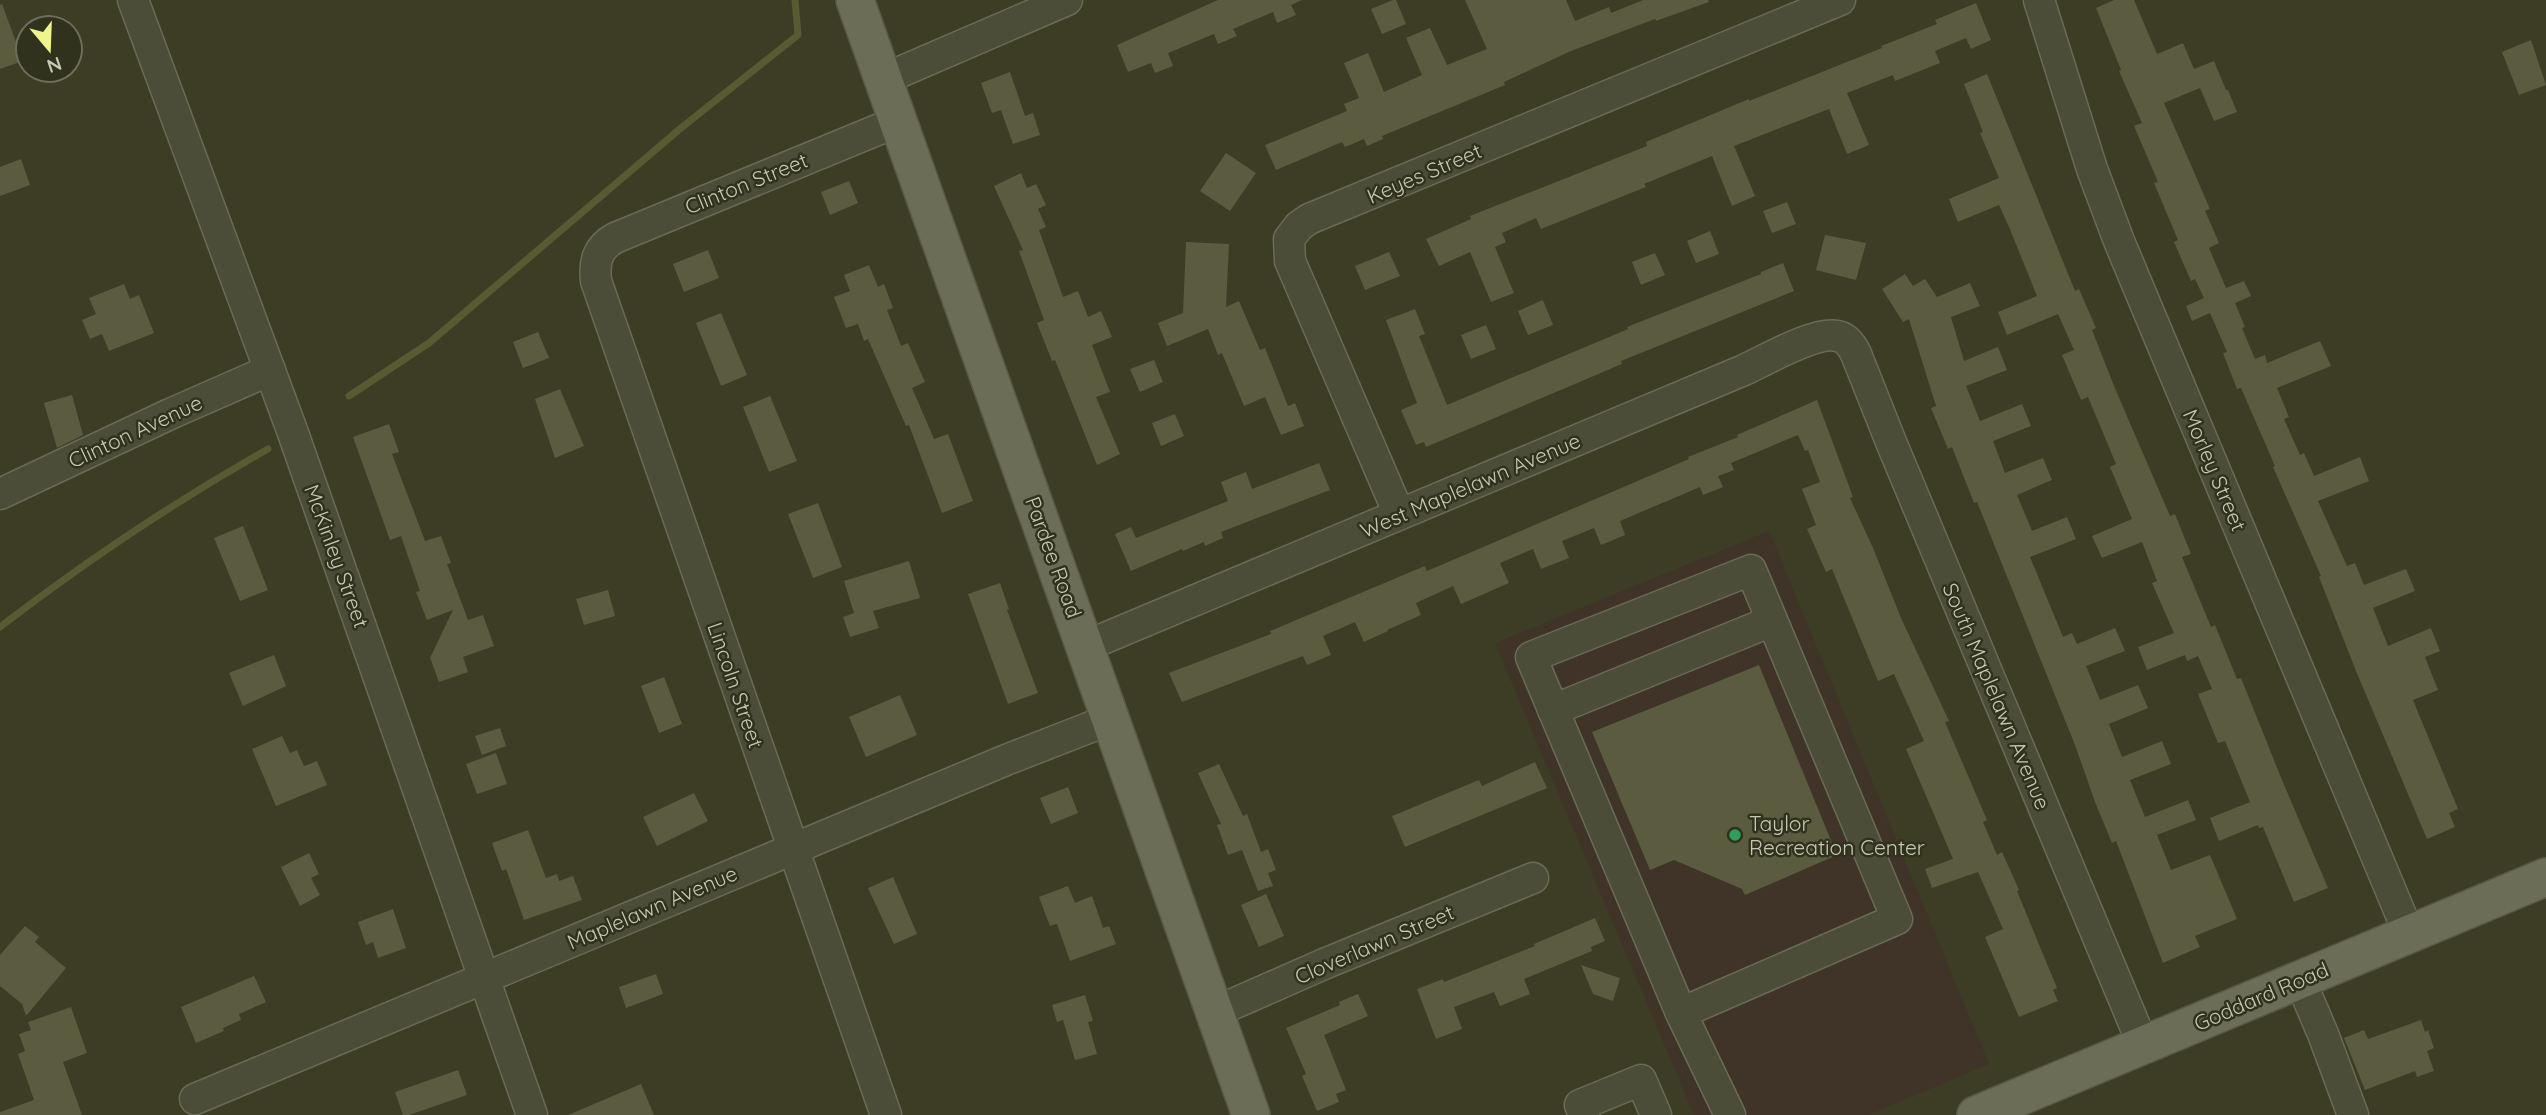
<svg xmlns="http://www.w3.org/2000/svg" width="2546" height="1115" font-family="Quicksand,sans-serif">
<style>
.green{fill:#403428}
.lines{fill:none;stroke-linecap:round;stroke-linejoin:round}
.stream{stroke:#595a32;stroke-width:7}
.building{fill:#5b5b40}
.minor-casing{stroke:#6a6b56;stroke-width:33}
.major-casing{stroke:#585944;stroke-width:40}
.minor{stroke:#4c4d38;stroke-width:30}
.major{stroke:#6c6d56;stroke-width:37}
.leisure-dot{fill:#2e9e5b;stroke:#31321d;stroke-width:2.5}
.labels{text-anchor:middle;dominant-baseline:central;stroke-width:5;stroke-linejoin:round;paint-order:stroke}
.street-label{font-size:21px;fill:#c7c8b4;stroke:#31321d}
.poi-label{font-size:21px;fill:#c7c8b4;stroke:#31321d;text-anchor:start}
</style>
<rect width="100%" height="100%" fill="#3c3d24"/>
<polygon class="green" points="1769,531 1989,1064 1868,1115 1694,1115 1495,643"/>
<g class="lines">
<g class="stream">
<polyline points="349,396 429,343 681,128 798,35 795,0"/>
<path d="M0,627C86,561 174,502 268,449"/>
</g>
</g>
<g class="building">
<polygon points="1218,0 1302,0 1291,5 1296,15 1277,23 1273,12 1233,29 1237,36 1218,44 1214,34 1168,53 1173,66 1155,73 1151,63 1128,72 1117,45"/>
<polygon points="1393,0 1396,0 1406,24 1382,34 1371,9"/>
<polygon points="1465,0 1566,0 1575,21 1609,7 1611,13 1643,0 1708,0 1709,2 1656,21 1655,19 1571,51 1504,82 1505,85 1382,136 1383,139 1367,146 1364,139 1345,147 1342,142 1276,170 1265,145 1347,111 1344,104 1359,98 1344,63 1368,53 1384,92 1422,75 1406,38 1430,28 1447,65 1487,49"/>
<polygon points="2114,0 2134,0 2157,54 2183,43 2194,69 2214,61 2226,90 2228,90 2237,112 2214,121 2200,88 2164,103 2210,209 2205,211 2219,243 2209,248 2226,288 2244,281 2251,296 2235,303 2245,327 2242,328 2255,359 2265,355 2267,363 2320,341 2331,366 2277,388 2289,417 2284,419 2300,455 2304,453 2314,476 2360,457 2369,481 2318,501 2347,566 2355,563 2364,585 2406,569 2415,591 2373,608 2388,646 2431,628 2440,651 2425,657 2438,690 2413,700 2458,809 2449,813 2455,827 2427,839 2356,671 2319,577 2321,576 2273,467 2275,466 2241,388 2237,389 2223,353 2227,352 2210,313 2192,321 2186,306 2204,298 2195,279 2191,281 2174,242 2178,240 2154,183 2158,182 2134,126 2142,123 2119,71 2121,70 2096,8"/>
<polygon points="1976,3 1991,40 1971,49 1966,38 1935,51 1940,63 1895,81 1893,75 1847,93 1869,145 1847,154 1829,109 1734,146 1755,196 1732,206 1712,156 1644,184 1646,187 1541,229 1536,218 1502,233 1506,242 1495,247 1514,293 1491,302 1470,252 1439,266 1426,239 1471,219 1470,216 1647,146 1646,142 1749,99 1749,101 1882,48 1881,46 1937,24 1935,20"/>
<polygon points="2,4 23,61 0,69 0,5"/>
<polygon points="2531,40 2546,85 2519,95 2502,52"/>
<polygon points="1010,72 1025,116 1033,113 1040,135 1013,144 1001,110 992,113 981,83"/>
<polygon points="1987,74 2075,291 2079,289 2096,328 2092,330 2114,386 2170,516 2175,514 2191,554 2182,557 2211,627 2215,625 2237,679 2241,678 2282,780 2328,888 2294,902 2263,827 2259,828 2258,825 2219,841 2210,818 2250,802 2225,741 2218,743 2198,694 2212,689 2198,656 2187,661 2185,655 2147,670 2138,647 2174,633 2152,583 2157,581 2142,542 2102,558 2092,536 2132,519 2110,467 2116,464 2088,397 2081,400 2062,355 2074,350 2058,314 2007,335 1998,312 2037,296 2009,227 1999,205 1958,222 1949,199 1999,178 1980,133 1983,132 1964,84"/>
<polygon points="1226,153 1256,173 1230,211 1200,191"/>
<polygon points="21,159 30,185 0,196 0,167"/>
<polygon points="1021,173 1027,188 1036,184 1046,205 1038,209 1046,227 1039,230 1063,297 1078,291 1088,317 1101,311 1112,337 1092,345 1110,392 1096,397 1120,454 1097,465 1055,360 1052,361 1037,323 1044,320 1019,251 1023,250 994,186"/>
<polygon points="849,181 858,203 830,215 821,192"/>
<polygon points="1787,202 1796,224 1772,233 1763,211"/>
<polygon points="1710,231 1719,254 1696,263 1687,241"/>
<polygon points="1825,235 1866,243 1856,280 1816,270"/>
<polygon points="1186,242 1229,244 1226,307 1239,301 1260,350 1265,348 1288,406 1295,403 1304,426 1281,435 1265,397 1244,406 1222,353 1218,355 1208,329 1167,346 1158,323 1183,313"/>
<polygon points="708,250 719,278 684,292 673,264"/>
<polygon points="1389,252 1400,276 1365,290 1355,266"/>
<polygon points="1655,253 1665,275 1641,285 1632,262"/>
<polygon points="1783,263 1794,291 1621,361 1622,364 1426,447 1424,442 1416,445 1401,410 1417,403 1386,320 1415,309 1425,334 1419,336 1447,405 1628,329 1627,327 1761,274 1761,272"/>
<polygon points="869,265 878,287 884,284 893,308 887,310 901,346 908,343 925,382 912,388 934,439 948,434 973,501 942,513 909,425 906,426 868,339 864,341 858,324 846,328 834,297 850,291 844,275"/>
<polygon points="1905,274 1913,286 1925,279 1937,297 1970,283 1980,306 1951,317 1964,361 1998,347 2007,370 1966,386 1980,421 2022,404 2031,426 1993,441 2005,473 2043,458 2052,480 2017,495 2032,531 2067,517 2076,539 2030,557 2063,637 2072,633 2077,644 2115,628 2125,651 2086,666 2100,700 2138,685 2148,708 2109,724 2122,757 2162,741 2171,764 2130,780 2145,817 2188,800 2196,820 2157,835 2171,870 2210,855 2237,919 2195,936 2200,947 2163,963 2116,841 2112,843 2095,802 2075,745 1977,502 1974,503 1952,447 1948,449 1931,408 1936,406 1909,319 1903,322 1882,289"/>
<polygon points="124,284 130,299 139,295 154,333 109,351 102,334 90,339 82,320 96,314 89,298"/>
<polygon points="1543,300 1553,325 1528,335 1518,311"/>
<polygon points="721,313 747,375 721,386 696,323"/>
<polygon points="1486,325 1496,349 1471,359 1461,335"/>
<polygon points="538,332 549,358 523,368 513,342"/>
<polygon points="1154,360 1163,382 1140,392 1130,369"/>
<polygon points="560,389 584,446 555,458 535,399"/>
<polygon points="72,395 83,435 57,448 44,403"/>
<polygon points="770,396 797,461 769,472 743,407"/>
<polygon points="1817,400 1853,497 1850,498 1873,548 1901,618 1949,721 1945,722 1987,820 1983,822 1997,855 2002,852 2019,890 2017,891 2057,988 2053,990 2058,1001 2019,1017 1985,937 2003,929 1978,872 1932,888 1925,869 1953,859 1906,749 1924,741 1894,674 1878,681 1832,569 1826,572 1807,529 1816,525 1802,489 1820,482 1808,450 1805,451 1798,435 1731,463 1734,470 1718,476 1723,487 1703,495 1700,487 1620,521 1625,535 1601,545 1594,528 1562,541 1569,558 1541,569 1533,549 1500,563 1509,583 1461,604 1453,586 1416,603 1421,615 1387,630 1388,631 1364,642 1355,622 1323,636 1331,655 1307,665 1303,656 1182,702 1169,673 1271,634 1270,631 1425,566 1427,571 1689,459 1688,457 1738,437 1737,435"/>
<polygon points="1175,414 1184,436 1161,446 1152,423"/>
<polygon points="389,424 399,452 392,454 425,541 441,536 451,563 447,564 468,620 483,615 494,646 463,657 468,672 439,682 430,658 453,610 427,620 416,592 420,591 401,536 390,540 353,437"/>
<polygon points="1319,463 1330,490 1221,532 1223,538 1205,546 1204,542 1183,551 1182,549 1131,571 1115,534 1131,527 1136,538 1228,501 1221,482 1246,472 1252,489"/>
<polygon points="818,503 842,567 813,578 788,514"/>
<polygon points="243,526 268,590 240,601 214,538"/>
<polygon points="909,561 920,598 873,611 879,628 850,637 843,617 854,613 844,581"/>
<polygon points="1000,583 1009,609 1007,610 1038,693 1008,704 968,594"/>
<polygon points="608,590 615,616 584,625 576,599"/>
<polygon points="274,655 286,686 243,706 229,673"/>
<polygon points="1759,665 1837,855 1745,895 1742,889 1674,860 1650,870 1592,732"/>
<polygon points="664,677 682,724 659,733 641,686"/>
<polygon points="900,695 917,735 866,757 849,717"/>
<polygon points="500,728 506,746 482,755 475,736"/>
<polygon points="282,736 290,753 297,750 304,766 317,761 327,785 276,806 252,749"/>
<polygon points="496,753 507,784 477,794 466,764"/>
<polygon points="1535,762 1547,788 1405,847 1392,816 1479,780 1482,786"/>
<polygon points="1219,764 1243,816 1247,814 1261,852 1268,849 1276,870 1268,873 1273,886 1258,891 1242,850 1228,855 1217,825 1221,824 1198,773"/>
<polygon points="1068,787 1078,813 1051,824 1040,798"/>
<polygon points="694,793 708,821 657,846 643,817"/>
<polygon points="528,830 546,878 557,874 559,881 573,876 582,900 524,920 506,869 502,871 492,843"/>
<polygon points="309,853 319,874 311,878 320,895 300,906 281,867"/>
<polygon points="893,877 917,934 894,944 868,888"/>
<polygon points="1068,886 1075,903 1092,896 1103,928 1109,926 1116,944 1070,961 1057,924 1050,926 1039,897"/>
<polygon points="1266,894 1284,936 1259,947 1241,905"/>
<polygon points="393,909 406,948 378,958 373,942 366,945 358,922"/>
<polygon points="1595,918 1605,941 1591,947 1592,951 1524,979 1530,994 1500,1006 1494,992 1454,1007 1462,1029 1436,1039 1417,989 1443,979 1444,982 1535,946 1534,944"/>
<polygon points="25,926 39,937 35,942 66,968 26,1016 22,1004 0,986 0,955"/>
<polygon points="1581,965 1620,978 1613,1001 1593,994"/>
<polygon points="656,974 663,994 626,1008 619,987"/>
<polygon points="254,976 266,1002 239,1014 241,1020 223,1028 224,1031 196,1043 181,1007"/>
<polygon points="1358,994 1368,1016 1324,1035 1346,1090 1336,1094 1339,1102 1317,1111 1302,1076 1306,1074 1286,1028 1340,1005 1339,1002"/>
<polygon points="1085,995 1093,1021 1088,1022 1097,1054 1075,1060 1063,1020 1057,1022 1052,1005"/>
<polygon points="71,1007 87,1053 63,1062 82,1115 0,1115 0,1112 34,1100 18,1054 25,1051 19,1034 31,1030 28,1022"/>
<polygon points="2421,1020 2425,1032 2428,1030 2434,1048 2427,1051 2434,1071 2417,1077 2415,1071 2365,1090 2344,1038 2364,1030 2368,1039"/>
<polygon points="458,1070 467,1095 409,1115 403,1115 395,1092"/>
<polygon points="641,1084 654,1115 568,1115"/>
</g>
<g class="lines">
<g class="minor-casing">
<g id="minor">
<polyline points="133,0 293,433 532,1115"/>
<polyline points="2039,0 2092,169 2119,241 2409,934"/>
<polyline points="884,79 1067,0"/>
<polyline points="0,494 170,414 270,370"/>
<polyline points="1399,514 1290,261 1289,239 1299,226 1309,219 1840,0"/>
<path d="M1086,646L1744,370C1766,360 1815,331 1837,336C1846,337 1852,346 1856,354L1891,442L2143,1045"/>
<polyline points="1553,710 1772,621"/>
<polyline points="2300,980 2323,1034 2353,1115"/>
<polyline points="1215,1012 1324,964 1533,878"/>
<polyline points="1681,1013 1897,919 1751,570 1531,657 1681,1013 1730,1115"/>
<polyline points="195,1099 1006,760 1111,719"/>
<path d="M886,1115L596,281C594,262 597,248 615,238L899,121"/>
<polyline points="1584,1115 1580,1105 1641,1080 1656,1115"/>
</g>
</g>
<g class="major-casing">
<g id="major">
<polyline points="855,0 1251,1115"/>
<polyline points="1976,1115 2546,877"/>
</g>
</g>
<use href="#minor" class="minor"/>
<use href="#major" class="major"/>
</g>
<circle class="leisure-dot" cx="1735" cy="835" r="7"/>
<g class="labels">
<g class="street-label">
<text transform="translate(1424 173) rotate(-23)">Keyes Street</text>
<text transform="translate(746 183) rotate(-22)">Clinton Street</text>
<text transform="translate(135 431) rotate(-25)">Clinton Avenue</text>
<text transform="translate(2215 470) rotate(67)">Morley Street</text>
<text transform="translate(1470 485) rotate(-23)">West Maplelawn Avenue</text>
<text transform="translate(337 556) rotate(70)">McKinley Street</text>
<text transform="translate(1054 557) rotate(70)">Pardee Road</text>
<text transform="translate(736 685) rotate(71)">Lincoln Street</text>
<text transform="translate(1997 696) rotate(67)">South Maplelawn Avenue</text>
<text transform="translate(652 907) rotate(-23)">Maplelawn Avenue</text>
<text transform="translate(1374 944) rotate(-23)">Cloverlawn Street</text>
<text transform="translate(2261 996) rotate(-23)">Goddard Road</text>
</g>
<g class="poi-label">
<text x="1749" y="823">Taylor<tspan x="1749" dy="24">Recreation Center</tspan></text>
</g>
</g>
<g transform="translate(49 49) rotate(161)"><circle r="33" fill="#31321d" stroke="#6d6e59" stroke-width="2"/>
<path d="M0-5L12 26L0 18L-12 26Z" fill="#eff58c"/>
<text y="-10" font-size="19" font-weight="bold" text-anchor="middle" fill="#c7c8b4">N</text>
</g>
</svg>
